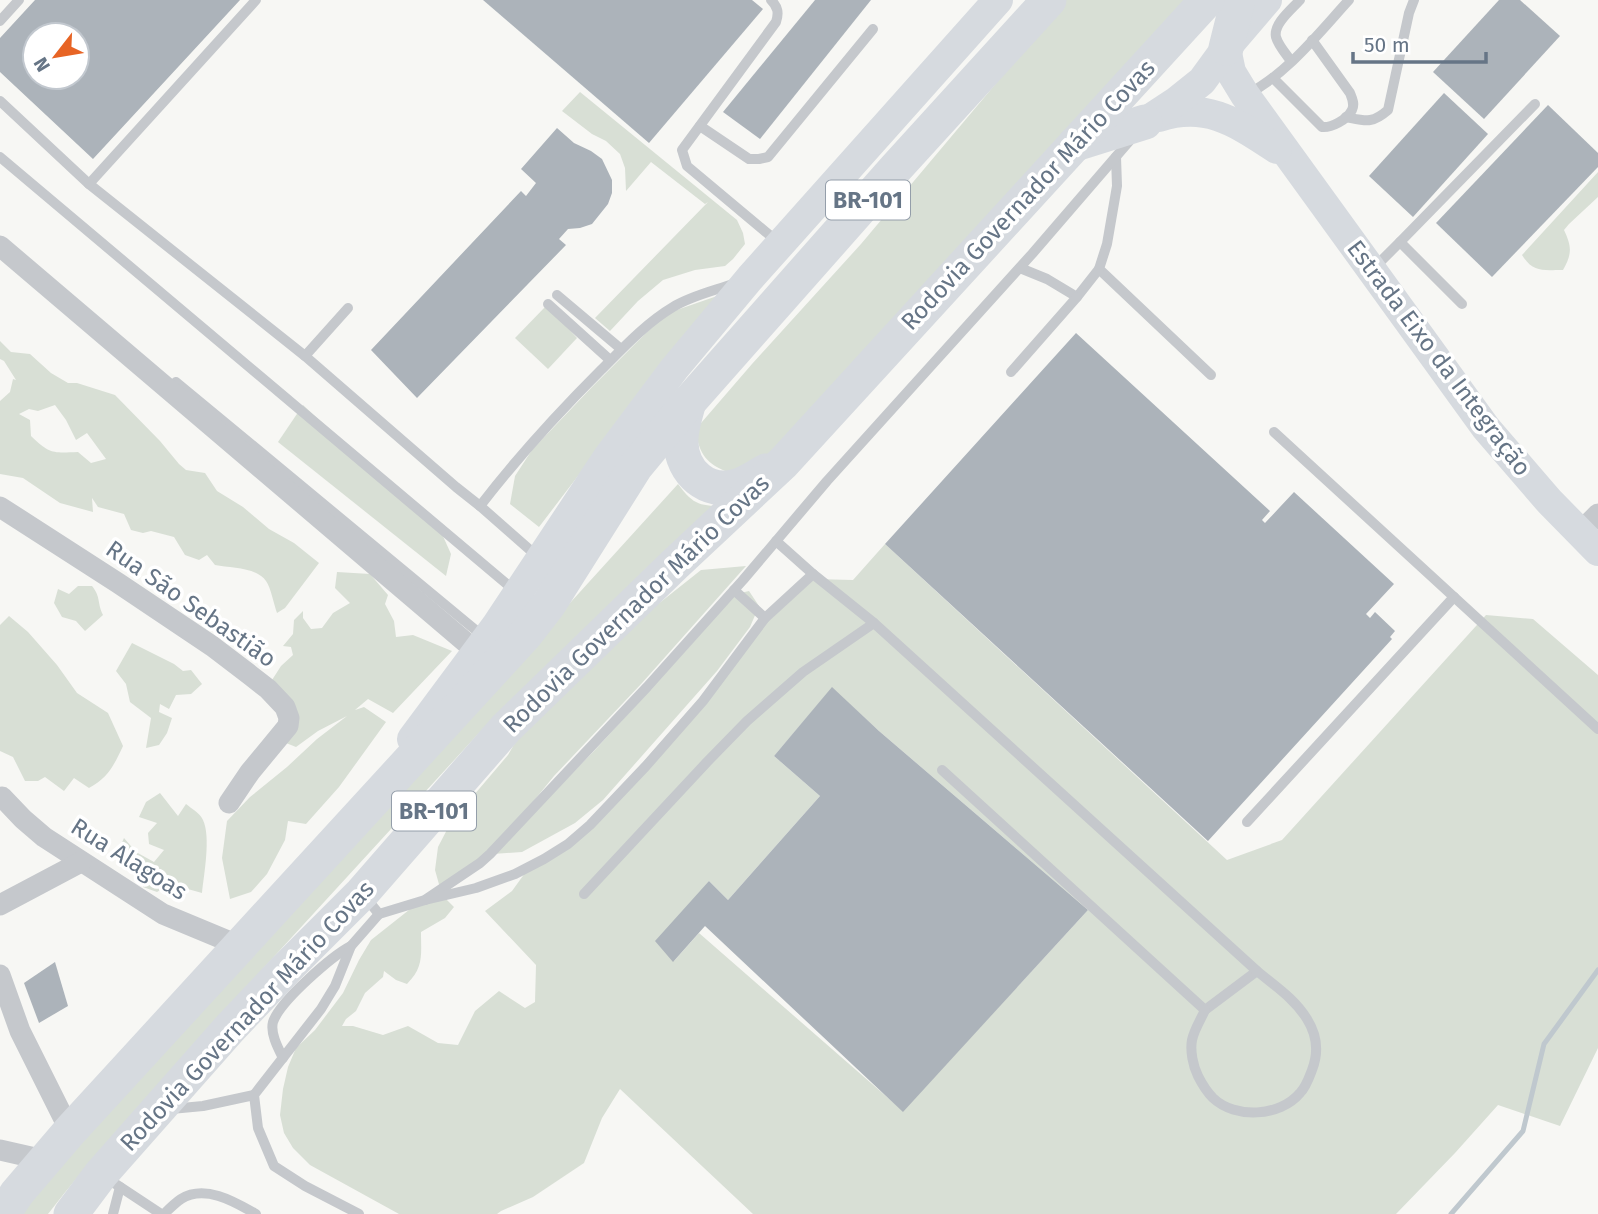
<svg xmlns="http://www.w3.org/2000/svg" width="1598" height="1214" font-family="'Fira Sans',sans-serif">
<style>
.green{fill:#d8dfd5;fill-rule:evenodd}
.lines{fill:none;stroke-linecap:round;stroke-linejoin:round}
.stream{stroke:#bfc8ce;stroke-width:5}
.building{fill:#acb3ba;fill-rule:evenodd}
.service{stroke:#c5c8cc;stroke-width:10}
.minor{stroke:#c5c8cc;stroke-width:21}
.secondary{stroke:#d6dadf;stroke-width:30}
.trunk{stroke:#d6dadf;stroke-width:35}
.labels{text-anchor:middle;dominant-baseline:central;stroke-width:7;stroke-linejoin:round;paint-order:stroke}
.shield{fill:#fff;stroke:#949eaa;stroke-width:2}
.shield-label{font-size:23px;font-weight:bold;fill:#667586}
.street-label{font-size:24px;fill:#667586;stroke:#fff}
</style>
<rect width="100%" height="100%" fill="#f7f7f4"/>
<g class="green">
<path d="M1066,0H1188L774,456L730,473C706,464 700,455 695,430L752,364L861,244Z"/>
<polygon points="580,92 737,220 743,233 745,244 733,259 725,266 695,270 663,280 638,301 610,331 595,318 708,202 705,204 651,162 626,191 625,168 620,154 606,141 592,134 562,111"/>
<path d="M1598,172V197L1569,224L1564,230C1572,247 1572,254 1563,270C1543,270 1533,273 1522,255Z"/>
<polygon points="720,295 680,342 539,527 510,504 515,476 532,450 592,387 656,323 668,313"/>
<polygon points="547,305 577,338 548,369 515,338"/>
<path d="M0,341L11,352L30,354L51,373L68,383H77L115,395L160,441L179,464L186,470L205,473L217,491L243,507L269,529L294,543L319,563L285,608L277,613C274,605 271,588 266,581C256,567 231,568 215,565L207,555L199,560L185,555L174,537L151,531L143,533L131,530L124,514L98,507L92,498L93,512L60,503L23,478L0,474V401L10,392L13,379L16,380L4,361L0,359ZM55,405L66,420L76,440L87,433L106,459L91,463L78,452C52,453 50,454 31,436L30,420L19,414L29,409L38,411Z"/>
<polygon points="303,405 442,534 451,554 446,576 278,442"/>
<path d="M678,484C694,506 701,506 727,506L479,733L193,1045C145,1102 93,1155 48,1214H20L38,1189Z"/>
<path d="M885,544L1227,860L1282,840L1486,615L1533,619L1598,675V1048L1560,1126L1498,1105L1455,1153L1396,1214H753L620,1089L602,1118L584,1163L533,1197L501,1211L497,1214H399L310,1165L293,1148L284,1133L280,1115L283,1089L288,1067L296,1048L315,1030L343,993L359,960L371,940L414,906L442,895L435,870L438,847L451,822L508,755L534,710L638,620L701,570L746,566L642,683L554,776L501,841L443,896L454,907L445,918L421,932C421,955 424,967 407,984L396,980L384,971L383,977L365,993L356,1011L346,1019L342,1026H353L383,1035L408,1026L438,1043L458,1045L475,1011L499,991L525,1008L535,1002L536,965L485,911L512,891L525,873L587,826L763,626L814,579L853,580ZM832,688L879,731L1088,910L903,1111L699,933L674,961L709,881L728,900L820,796L774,756Z"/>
<polygon points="337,572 370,574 388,595 385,604 394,621 396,637 413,635 452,651 393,713 368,699 355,710 364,707 386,722 339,787 306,824 288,821 285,840 267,874 251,892 230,899 222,858 227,821 250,797 287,767 317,739 347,716 318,731 296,747 286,743 272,680 281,666 293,655 291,647 283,646 293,634 294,620 303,611 303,618 311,629 322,628 333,613 350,603 335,588"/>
<path d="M78,586H92C101,597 97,603 103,615L85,631L76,621L62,617L54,603L58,589L69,594Z"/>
<polygon points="749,591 759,606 750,627 717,671 603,800 575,823 522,852 493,854 595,750 689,647 732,595"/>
<path d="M9,616L28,632L57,665L77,693L108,713L123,746C114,765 108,778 89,788L74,778L64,791L45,777L38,781H25L13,757L0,751V625Z"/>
<polygon points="132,643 174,664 183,671 191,670 202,684 191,694 176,695 169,709 160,704 159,712 172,718 167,733 159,745 146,748 151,718 130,702 126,684 116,671"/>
<path d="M160,793L178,816L186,804C192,809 200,813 203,820C211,837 204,874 202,893L170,884L157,892L143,887L144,879L134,867V862L120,847L124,838L136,852L154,862L164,850L149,844L148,833L157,823L139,817L146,802Z"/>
</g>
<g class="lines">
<polyline class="stream" points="1451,1214 1523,1131 1544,1044 1598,970"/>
</g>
<g class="building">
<path d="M35,0H240L93,159L0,72V38ZM35,35H77V77H35Z"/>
<polygon points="483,0 752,0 763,9 649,143"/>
<polygon points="815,0 871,0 760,139 723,112"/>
<polygon points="1499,0 1520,0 1560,36 1484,119 1433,72"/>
<polygon points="1444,93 1488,134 1413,217 1369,176"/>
<polygon points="1548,105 1598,153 1598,167 1492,277 1436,223"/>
<polygon points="557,128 574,143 591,151 602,159 612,180 612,193 608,204 592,224 580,228 568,229 559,239 566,245 417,398 371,350 521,191 526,196 536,183 521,169"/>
<polygon points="1076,333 1270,511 1262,520 1265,523 1294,492 1394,584 1366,614 1370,618 1375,612 1395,631 1390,637 1392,639 1208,841 885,544"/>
<polygon points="832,687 879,731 1088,910 903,1112 705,926 673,962 655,941 709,881 728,900 820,796 774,756"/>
<polygon points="55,962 68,1006 39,1023 24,983"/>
</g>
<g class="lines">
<g class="service">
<path d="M771,0C778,7 779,13 776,22L682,150L687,166L693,171L779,243"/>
<polyline points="0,21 19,0"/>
<path d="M1291,61C1286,54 1278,45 1276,37C1273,24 1292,9 1300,0"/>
<path d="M1273,78L1322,127C1331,128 1347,120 1352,110C1355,104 1352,98 1350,93L1312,40"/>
<path d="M1246,95C1287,74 1318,34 1349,0"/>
<path d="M0,101L89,184L305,356L456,487L480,506C517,458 558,413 601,370C623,348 646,323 673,307C691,296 713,291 733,284"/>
<path d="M1346,117C1366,121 1372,124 1388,110L1409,13L1414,0"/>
<polyline points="700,126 749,159 759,159 768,157 873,29"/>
<polyline points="0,157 515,591"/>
<polyline points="1116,157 1117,186 1107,244 1099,269 1211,375"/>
<polyline points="89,184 256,0"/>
<polyline points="1400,242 1535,104"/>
<polyline points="1020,268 1047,279 1077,297 1099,269"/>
<polyline points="1373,269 1400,242 1462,304"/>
<polyline points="557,295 621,349"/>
<polyline points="548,304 610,360"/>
<polyline points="305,356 348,308"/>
<polyline points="1011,372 1077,297"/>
<polyline points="176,382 484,637"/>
<polyline points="1274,432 1598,729"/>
<polyline points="480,506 538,557"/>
<polyline points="776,541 813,574"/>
<polyline points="734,590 765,618"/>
<polyline points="942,770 1205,1010 1257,971"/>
<polyline points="1247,822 1454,597"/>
<polyline points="584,894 707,762 747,721 803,672 874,623"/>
<polyline points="366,898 379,914 425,900 480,863 490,854 647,687 743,580 827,481 1032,254 1132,138"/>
<path d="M425,900L476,888L515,874L544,859L568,844L590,825L646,766L703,701L765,618L813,574L874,623L1257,971C1275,986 1295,999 1307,1019C1317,1035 1319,1052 1312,1070C1309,1078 1306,1087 1300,1093C1280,1117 1235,1119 1213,1098C1207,1092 1202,1084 1198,1076C1193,1066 1190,1051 1192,1040C1194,1030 1201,1019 1205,1010"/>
<path d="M283,1058C278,1048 270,1033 273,1022C280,1001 332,956 351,946"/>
<polyline points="171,1109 203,1106 254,1095"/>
<polyline points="105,1177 161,1214"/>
<polyline points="113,1214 120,1187"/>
<path d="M164,1214C169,1209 175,1203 181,1199C205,1184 235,1202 256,1214"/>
<polyline points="359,1214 305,1186 274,1166 258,1128 254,1095 321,1009 335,986 351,946 379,914"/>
</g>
<g class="minor">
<polyline points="0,246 477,652"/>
<polyline points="0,507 118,583 212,646 250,675 268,689 285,707 289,718 288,726 250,772 229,803"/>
<polyline points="1580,532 1598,514"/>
<polyline points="2,797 23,819 44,837 163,914 240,946"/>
<polyline points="0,905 81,862"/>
<polyline points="0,975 20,1031 70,1131"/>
<polyline points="0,1150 44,1160"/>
</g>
<g class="secondary">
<polyline points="1226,48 1231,72 1245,95 1486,428 1549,501 1598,551"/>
<path d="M1159,117C1208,101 1238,124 1277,149"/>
<polyline points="1145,122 1177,101 1202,81 1226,48 1267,0"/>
<polyline points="412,739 496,626 608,457 674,369 750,278 998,0"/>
</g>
<g class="trunk">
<polyline points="1226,48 1238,0"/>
<polyline points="1075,144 1145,122"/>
<path d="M688,405C685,417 680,430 681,443C682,472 707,495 737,486C747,483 757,476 766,471"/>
<polyline points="3,1214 17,1193 70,1131 525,635 549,604 636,466 689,402 895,169 1049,0"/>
<polyline points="71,1214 101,1174 230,1028 285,970 362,893 506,728 674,565 783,463 1207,0"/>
</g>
</g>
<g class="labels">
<g class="shield">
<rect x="826" y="180.5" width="84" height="39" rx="5"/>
<rect x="392" y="791.5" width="84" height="39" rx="5"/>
</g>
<g class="shield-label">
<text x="868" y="200">BR-101</text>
<text x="434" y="811">BR-101</text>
</g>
<g class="street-label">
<text transform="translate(1028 195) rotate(-47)">Rodovia Governador Mário Covas</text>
<text transform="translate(1439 358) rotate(53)">Estrada Eixo da Integração</text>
<text transform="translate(191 604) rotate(35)">Rua São Sebastião</text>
<text transform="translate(636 604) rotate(-44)">Rodovia Governador Mário Covas</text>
<text transform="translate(129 859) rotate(32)">Rua Alagoas</text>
<text transform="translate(247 1016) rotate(-47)">Rodovia Governador Mário Covas</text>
</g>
</g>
<g transform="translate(56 56) rotate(239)"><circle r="33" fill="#ffffff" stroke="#c2c8cf" stroke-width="2"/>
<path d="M0-5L12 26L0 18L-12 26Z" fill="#e76425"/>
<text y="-10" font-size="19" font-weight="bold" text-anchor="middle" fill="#667586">N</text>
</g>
<path d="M1353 52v10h133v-10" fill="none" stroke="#667586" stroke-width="3.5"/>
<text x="1364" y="52" font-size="21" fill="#667586" stroke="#ffffff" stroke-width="5" paint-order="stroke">50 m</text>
</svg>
